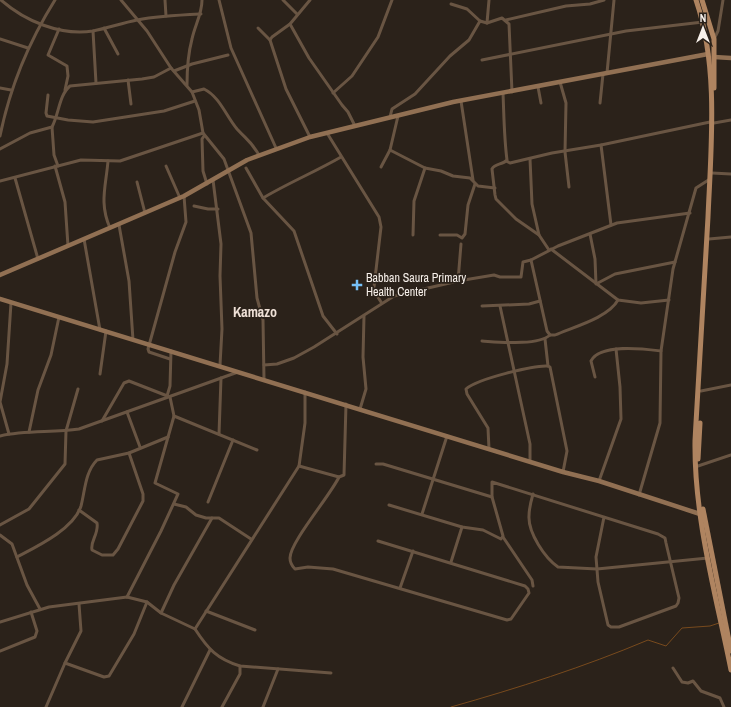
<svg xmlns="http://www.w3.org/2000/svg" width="731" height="707" font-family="'Archivo Narrow',sans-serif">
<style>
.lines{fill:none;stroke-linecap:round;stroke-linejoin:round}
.stream{stroke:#784a1d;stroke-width:1}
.street{stroke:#695543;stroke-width:3}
.secondary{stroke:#917053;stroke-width:4.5}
.primary{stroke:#af8460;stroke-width:5}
.poi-dot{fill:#76c0f7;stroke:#2b221a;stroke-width:1.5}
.labels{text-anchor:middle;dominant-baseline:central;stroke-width:3.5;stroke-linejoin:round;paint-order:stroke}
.poi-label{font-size:12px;fill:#f7f0ea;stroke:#2b221a;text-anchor:start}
.quarter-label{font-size:14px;font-weight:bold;fill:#efe1d7;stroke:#2b221a}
</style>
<rect width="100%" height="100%" fill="#2b221a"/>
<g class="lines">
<path class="stream" d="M451,707C518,688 584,667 648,640L666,646L682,628L710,626L719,623"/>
<g class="street">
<path d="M1,0C25,21 60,36 93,31C108,28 122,23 137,20C158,16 180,15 201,14"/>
<polyline points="121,0 147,31 171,68 192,92 199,110 203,133 224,159 251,233 257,298 263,320 264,379"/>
<polyline points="165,0 166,16"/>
<polyline points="219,0 231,48 276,148"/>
<polyline points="283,0 297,14"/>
<polyline points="310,0 290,24 272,37 270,40 286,89 310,137"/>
<polyline points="451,4 467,9 480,21"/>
<polyline points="506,20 566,6 590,4 604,0"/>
<polyline points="487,23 502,18 509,24 512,92"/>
<polyline points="290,24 309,58 342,105 348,112 355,126"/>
<polyline points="104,28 118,54"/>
<polyline points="258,28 270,40"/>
<polyline points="59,29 48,55 67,66 68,76 65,90"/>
<polyline points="93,31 96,83"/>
<polyline points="0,39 28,48"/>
<polyline points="714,39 718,31 723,0"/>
<polyline points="482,60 626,31 703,22"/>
<polyline points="174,71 192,64 228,55"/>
<polyline points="607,73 614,0"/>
<polyline points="128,80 131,104"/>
<polyline points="560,82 566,103 565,152 569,187"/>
<path d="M187,85C187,70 188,54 192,39C195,25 202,14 202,0"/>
<polyline points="538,87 541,103"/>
<polyline points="0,88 11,90"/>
<path d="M192,92L204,89C220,97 226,116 237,129C247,140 251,141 259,155"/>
<polyline points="333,93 352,76 378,37 392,0"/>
<path d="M503,93C504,116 504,137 507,160C503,165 495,163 492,169L495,195L496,199L516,219L539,235L549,250"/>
<polyline points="48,95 46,113 47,116 68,120 93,122 164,111 195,101"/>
<polyline points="461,101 473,180"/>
<polyline points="600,103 603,74"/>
<polyline points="390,117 392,109 415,94 450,56 469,40 480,21 487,23 489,0"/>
<polyline points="714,123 731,120"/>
<polyline points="52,127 54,155 58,166"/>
<polyline points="327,133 379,217 381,227 374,287 374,291 381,302"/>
<path d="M0,136C10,87 28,43 55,0"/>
<polyline points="204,136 202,139 203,171 207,184"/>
<polyline points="601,145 611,225"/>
<path d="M0,149L30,133L52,127C59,114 59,95 70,86L142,79L154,77L171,68"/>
<polyline points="390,150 425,168 441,171 453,176 470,178 478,186 495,188"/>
<polyline points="530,159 532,204 539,235"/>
<path d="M108,161C106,186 99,203 110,228"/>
<polyline points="506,161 510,163 552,153 601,145 710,122"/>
<polyline points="55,166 65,202 68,246"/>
<polyline points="166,166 180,198"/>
<polyline points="381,167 390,150 398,116"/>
<polyline points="246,168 263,198 294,231 323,316 337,334"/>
<polyline points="712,173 731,174"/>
<polyline points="15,178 38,259"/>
<polyline points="213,180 221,244 220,276 222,329 220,365"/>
<polyline points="0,181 81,160 120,161 203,133"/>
<polyline points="137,182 145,213"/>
<path d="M263,198C288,183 315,172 341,157"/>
<polyline points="194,206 208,209 218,209"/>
<polyline points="119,225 129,281 133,340"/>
<polyline points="590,234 595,259 596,284 615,274 675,262"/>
<polyline points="413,235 414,201 425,168"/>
<polyline points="440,235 457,235 462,238 465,234 468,205 475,184"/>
<polyline points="84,239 100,330"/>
<polyline points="709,239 731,237"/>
<polyline points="551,249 618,300 641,303 669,300"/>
<polyline points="531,260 547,331 550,335"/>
<polyline points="458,281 461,244"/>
<polyline points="482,306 529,304 540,301"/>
<polyline points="500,306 530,444 530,461"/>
<polyline points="545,339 548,366"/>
<path d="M482,341C499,342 538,346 550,335H555C573,327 608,318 618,300"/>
<polyline points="170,359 149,352 148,349 175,252 186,222 184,196"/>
<polyline points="264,365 277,364 294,358 314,347 394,296 458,281 494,275 500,277 521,277 523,262 531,260 558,246 617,223 690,213"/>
<polyline points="100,374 106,331"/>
<path d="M595,377L591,361C600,343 645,349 661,351"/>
<polyline points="701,391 731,385"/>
<polyline points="167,396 170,386 171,351"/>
<polyline points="360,409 366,389 363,357 364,316"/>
<polyline points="127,412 140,447"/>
<polyline points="102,421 124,383 129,381 170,397 174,416 257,450"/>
<polyline points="29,432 38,390 51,355 59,317"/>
<polyline points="9,434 0,402 7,364 11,303"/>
<polyline points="219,434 221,378"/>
<path d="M0,436C26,430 53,433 79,429L238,372"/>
<path d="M489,449L488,428L467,394L466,389C477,379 534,365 548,366L550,367L567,451L563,472"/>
<polyline points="376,464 383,464 492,497"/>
<polyline points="299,466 339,477 344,475 346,404"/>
<polyline points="698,466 731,455"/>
<path d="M339,477C330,496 290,542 290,558C290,563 292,566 295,569L308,567L333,569L507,620L511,619L529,593L528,589L525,586L378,541"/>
<polyline points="599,481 621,419 620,387 616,349"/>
<path d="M533,494C531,501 529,509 529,516C528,533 545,558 558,567L597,569L708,558"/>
<polyline points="639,495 660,423 661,351 673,269 696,188 710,179"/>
<polyline points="208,502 233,440"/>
<polyline points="174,504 186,507 196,515 206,518 219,518 251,539"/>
<polyline points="389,505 462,527 483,530 501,539 503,536 492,497 492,482 658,534 665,538 666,543 679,598 678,603 676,606 619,627 611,627 608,625 598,582 596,557 604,517"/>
<path d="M79,510L97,523C99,534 90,541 92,550L102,555H113L118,549L143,501V494L129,453"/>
<polyline points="422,514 447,436"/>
<polyline points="0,525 29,509 65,464 66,431 78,389"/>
<polyline points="0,535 12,544 27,585 40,609"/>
<polyline points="503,537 532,580 533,586"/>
<path d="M17,557C36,547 74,529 81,506C85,491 85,472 97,460L129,453L168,437"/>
<polyline points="451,562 462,527"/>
<polyline points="400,588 413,551"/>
<polyline points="127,597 161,531 178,494 155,483 174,416"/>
<polyline points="206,611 255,630"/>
<polyline points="161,613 174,585 212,518"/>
<polyline points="0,622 49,607 127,597 147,602 161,613 195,629 299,466 305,423 305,392"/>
<path d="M195,629C208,649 217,659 240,666L331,673"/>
<polyline points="0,651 35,637 37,631 31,612"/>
<polyline points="65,663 104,677 109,676 134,634 147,602"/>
<polyline points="673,668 682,682 688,683 693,681 701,691 720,698 724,707"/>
<polyline points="46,707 65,663 81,631 79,604"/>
<polyline points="182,707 210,650"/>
<polyline points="222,707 240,674 240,666"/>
<polyline points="263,707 278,669"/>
</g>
<g class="secondary">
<polyline points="714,57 731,58"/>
<polyline points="0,275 184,196 247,160 310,137 453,102 708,54"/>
<polyline points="0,299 563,472 599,481 700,514"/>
</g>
<g class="primary">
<path d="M696,0C719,67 711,147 708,217C704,291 699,366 695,441C694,518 716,595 731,670"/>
<polyline points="702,0 714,39 714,88"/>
<polyline points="698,459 700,423"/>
<polyline points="703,509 731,651"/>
</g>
</g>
<path class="poi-dot" d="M355 279h4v4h4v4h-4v4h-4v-4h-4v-4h4z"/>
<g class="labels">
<g class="poi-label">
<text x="366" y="278">Babban Saura Primary<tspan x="366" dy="14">Health Center</tspan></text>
</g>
<g class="quarter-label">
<text x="255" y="312">Kamazo</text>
</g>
</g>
<g transform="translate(703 28)" stroke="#2b221a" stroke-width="3" paint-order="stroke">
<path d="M0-3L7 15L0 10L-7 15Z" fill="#f7f0ea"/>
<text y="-6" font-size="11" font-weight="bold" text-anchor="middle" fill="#f7f0ea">N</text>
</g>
</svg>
